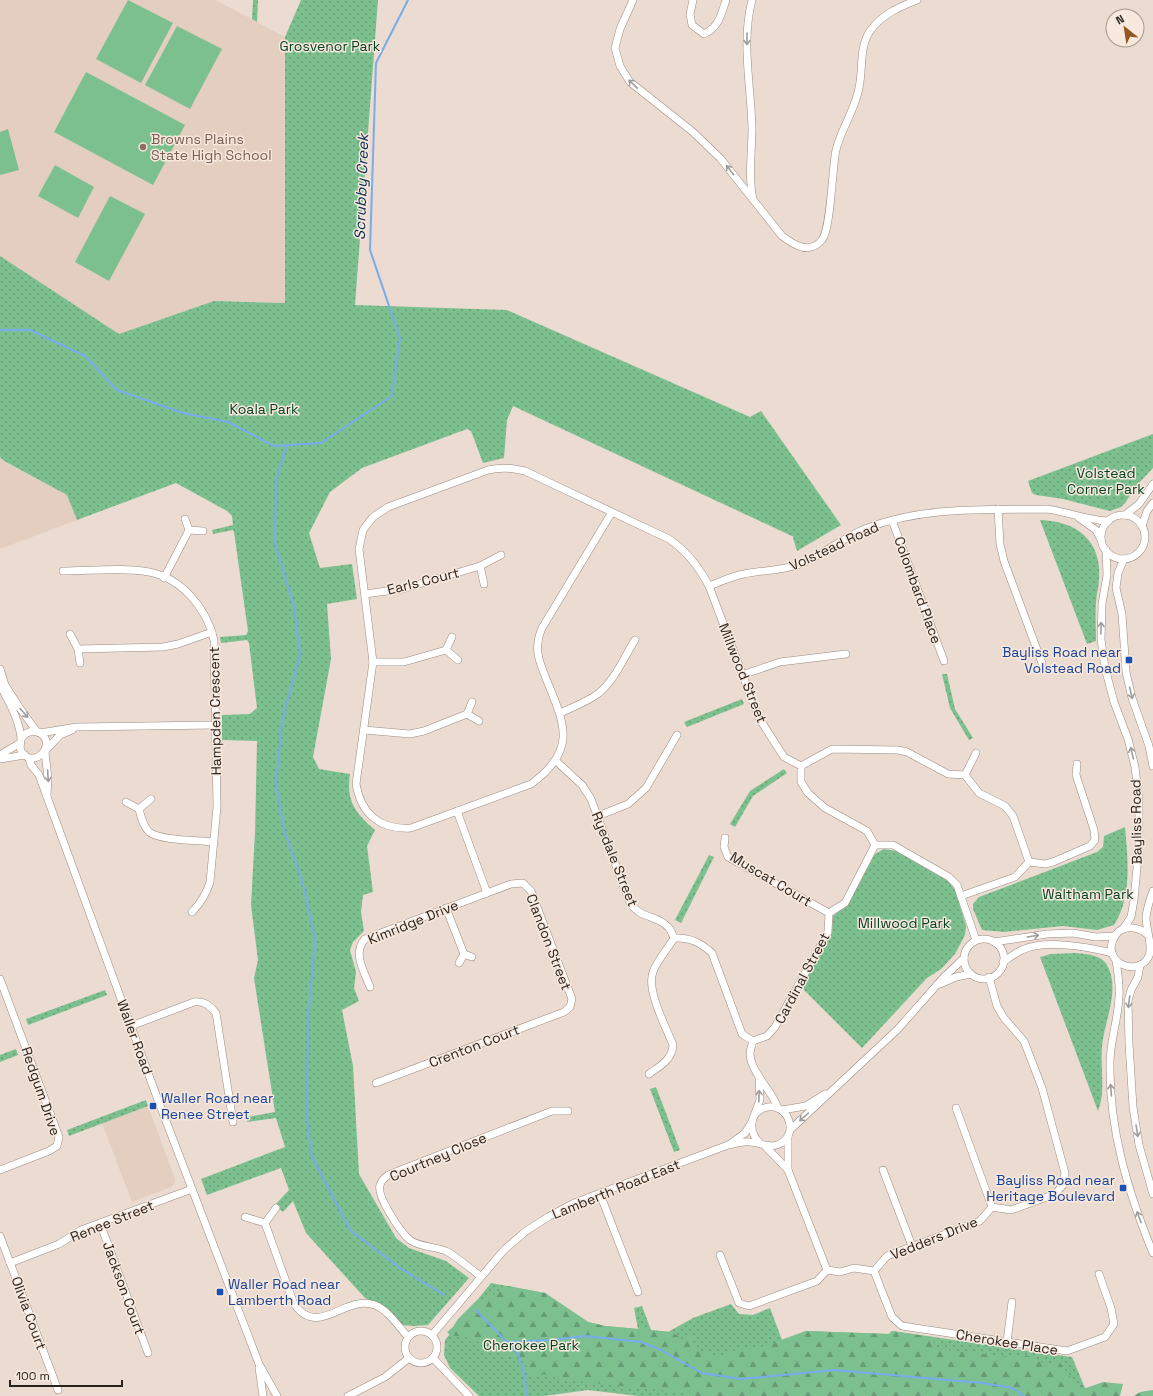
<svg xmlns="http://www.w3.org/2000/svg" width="1153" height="1396" font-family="'Space Grotesk',sans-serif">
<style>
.built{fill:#e4cebf}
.grass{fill:url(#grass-dots)}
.forest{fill:url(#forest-firs)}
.garden{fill:#7dc090}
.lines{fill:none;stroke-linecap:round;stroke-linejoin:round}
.stream{stroke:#78aced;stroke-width:2}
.minor-casing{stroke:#9a8b80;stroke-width:8}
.minor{stroke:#fff;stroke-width:7}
.oneway{stroke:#9f9c9a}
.education-dot{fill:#8d6e63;stroke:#f8e8dd;stroke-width:1.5}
.transit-dot{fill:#1a4fb4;stroke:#f8e8dd;stroke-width:1.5}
.labels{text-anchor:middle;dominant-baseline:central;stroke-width:3;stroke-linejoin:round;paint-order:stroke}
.park-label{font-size:14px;fill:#03411f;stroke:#f8e8dd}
.education-label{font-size:14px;fill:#785e54;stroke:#f8e8dd;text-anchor:start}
.street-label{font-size:14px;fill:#29231f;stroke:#f8e8dd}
.transit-label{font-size:14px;fill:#164399;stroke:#f8e8dd;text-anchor:end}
.water-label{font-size:15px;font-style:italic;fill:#042951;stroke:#f8e8dd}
</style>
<defs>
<pattern id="grass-dots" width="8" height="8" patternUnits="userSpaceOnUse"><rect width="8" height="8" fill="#7dc090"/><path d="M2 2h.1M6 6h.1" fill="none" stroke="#669c75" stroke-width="1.8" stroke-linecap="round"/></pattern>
<pattern id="forest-firs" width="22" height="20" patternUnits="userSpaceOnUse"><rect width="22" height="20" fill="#7dc090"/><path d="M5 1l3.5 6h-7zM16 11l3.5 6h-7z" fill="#669c75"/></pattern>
</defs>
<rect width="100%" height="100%" fill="#ebdbd0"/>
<g class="built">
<polygon points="0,0 216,0 285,37 285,303 214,301 119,334 0,256"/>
<polygon points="0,457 4,462 67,495 77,520 0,549"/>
<polygon points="148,1106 175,1179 175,1183 171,1187 132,1202 102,1123"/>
</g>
<g class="grass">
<polygon points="253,0 258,0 257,22 252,19"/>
<path d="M301,0H378L355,305L507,310L750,417L761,411L841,525L797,551L793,538L794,537L513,406L507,420L504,458L483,463L471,431L467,429L362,468L330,492L309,533L320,568L352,564L357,599L327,604L331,659L313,757L319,769L350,774C346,801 355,813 375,830L367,846L373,892L363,895L361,912L364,931L353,942L350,950L356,972L354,988L359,1001L342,1010L353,1066L359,1174L396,1238L409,1248L446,1261L469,1278L428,1325L414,1326L402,1325L386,1308L365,1298L306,1233L293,1201L283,1212L275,1205L289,1190L281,1168L207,1195L201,1179L285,1147L276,1118L247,1122V1117L275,1112L254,978L258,960L251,905L255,833L257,741L222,740V715L250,714L257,708L249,643L247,640L221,643L220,637L246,635L248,631L234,532L233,530L213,534L212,530L233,525L232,516L227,511L176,483L77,520L67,495L4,461L0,457V256L119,334L214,301L285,303V37Z"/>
<polygon points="1153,434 1153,468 1137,485 1125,503 1121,507 1110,511 1063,499 1036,495 1032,493 1028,481"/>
<path d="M1040,520C1076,521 1102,540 1099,579C1099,587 1096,595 1096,603C1095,616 1096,629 1096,641L1087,644Z"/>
<polygon points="942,674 947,674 955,709 973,738 969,740 950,708"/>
<polygon points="742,699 744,704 687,727 684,722"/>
<polygon points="784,769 787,773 753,796 735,827 730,824 750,791"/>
<path d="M1125,827C1128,860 1132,897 1114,925L1097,930L1063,926L1004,932L982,930L973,909V904L979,897L1097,852L1103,847L1104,836Z"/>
<polygon points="884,849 896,851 948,881 955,890 966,926 965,935 955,954 941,969 927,978 862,1048 801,987 832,933 833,916 848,904 875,854"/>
<polygon points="709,855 714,857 681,923 675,920"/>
<path d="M1076,953C1086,954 1102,955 1107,965C1121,990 1104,1021 1102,1047C1100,1068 1106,1091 1098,1111L1040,957L1051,954Z"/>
<polygon points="105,990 107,995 28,1025 26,1019"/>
<polygon points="16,1049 18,1055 0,1062 0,1055"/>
<polygon points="656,1087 680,1150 674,1152 650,1089"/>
<polygon points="146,1100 148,1106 69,1136 67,1130"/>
<polygon points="491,1283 545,1293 588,1322 605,1326 638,1329 634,1308 642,1306 651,1330 668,1332 693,1318 731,1304 739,1314 753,1315 770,1308 782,1340 806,1331 889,1334 892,1331 1072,1357 1085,1388 998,1396 638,1396 588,1390 544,1396 479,1396 450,1368 444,1355 445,1340"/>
</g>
<g class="forest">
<path d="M508,1286L545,1293L588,1322L605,1326L672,1332L682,1339L689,1335C695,1342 696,1349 704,1354L708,1351L715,1358L723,1357L736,1350L756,1349L806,1331L889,1334L892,1331L932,1337L937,1349L1009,1357C1025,1351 1036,1359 1051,1366L1058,1360C1070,1375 1068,1379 1086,1388L1103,1382L1123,1384L1120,1396H690L680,1392L565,1380L548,1376L539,1372L538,1375L531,1376L522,1357C516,1356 509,1356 503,1353C486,1347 470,1334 451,1336L447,1332L453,1327L458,1319L477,1300L483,1301Z"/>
<polygon points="1153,1390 1153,1396 1134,1396 1140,1392"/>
</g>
<g class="garden">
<polygon points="128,0 173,23 141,83 96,59"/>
<polygon points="177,26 222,49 190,109 145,85"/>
<polygon points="86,72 185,125 153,185 54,132"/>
<polygon points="8,129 19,170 0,175 0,132"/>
<polygon points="55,165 94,187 78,218 38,196"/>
<polygon points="110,196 145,214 109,281 75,262"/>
</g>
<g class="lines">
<g class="stream">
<polyline points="0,330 30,330 85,356 117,390 183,413 228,422 274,446 321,443 392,396 400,338 370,250 376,63 408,0"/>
<polyline points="287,445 277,477 274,540 294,607 300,654 282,721 276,784 284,830 302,880 315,939 309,1009 307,1073 307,1119 312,1157 351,1231 400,1268 444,1295"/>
<polyline points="476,1310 518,1354 524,1374 527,1396"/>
<polyline points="507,1342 551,1340 586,1336 641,1342 661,1350 702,1373 740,1379 834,1370 982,1383 1013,1388 1024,1396"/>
</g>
<g class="minor-casing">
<g id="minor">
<path d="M633,0L620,29L615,48L620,66L630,82L693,132L720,158L782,236C794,245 809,255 822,240C831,228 832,169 836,150C841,129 855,110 859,88C863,70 859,47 870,31C881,15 899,7 917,0"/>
<path d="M693,0L690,14L692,25L704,34C719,27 721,15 726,0"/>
<path d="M752,0C741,42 751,86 752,128C752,152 748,176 753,199"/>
<polyline points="998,509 1000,544 1004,561 1042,663"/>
<path d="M612,512L542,628C540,633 538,638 538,643C536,654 541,665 545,676C564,723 579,749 531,784L411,828C380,830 361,814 356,784L373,662L359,549L363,530L373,517L388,507L488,470C501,467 511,468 525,471L669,539C687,551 699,567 709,586L759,718L784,757L801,766V782L808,793L825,808L867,831L875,845"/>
<polyline points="1125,515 1139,504 1153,484"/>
<circle cx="1123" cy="537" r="22"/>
<polyline points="1079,518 1096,530 1101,540"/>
<polyline points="185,519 189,530 203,531"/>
<polyline points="892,520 944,661"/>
<polyline points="1142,526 1147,511 1153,503"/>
<polyline points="1106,550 1107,575 1102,604 1101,639 1105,668 1114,702 1128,739 1135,767 1139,801 1139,846 1134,900 1131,917 1123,929"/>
<polyline points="1124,559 1118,573 1116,588 1122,614 1126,672 1132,698 1149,746 1153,766"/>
<path d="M63,571C89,571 124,567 149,572C182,578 207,609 214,640L217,807L210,882C206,895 201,903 192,912"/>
<polyline points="164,578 189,530"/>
<polyline points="484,584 480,566 501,555"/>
<path d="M709,586C720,582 732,576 744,574C763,570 782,571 800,564C824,555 843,537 867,528C925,506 986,510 1047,509C1068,512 1087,520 1108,521"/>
<polyline points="365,594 402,589 480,566"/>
<polyline points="70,634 78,649 80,663"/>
<polyline points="452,637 446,650 458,660"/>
<polyline points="78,649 163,647 178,644 212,632"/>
<polyline points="373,662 404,662 446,650"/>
<polyline points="0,669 5,685 19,707 37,732"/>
<polyline points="742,675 780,662 846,654"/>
<path d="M0,684C5,696 12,706 16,718C18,723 21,734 21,739C21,744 19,747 21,751C30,766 49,755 46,740C41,729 28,728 21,739"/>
<polyline points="472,702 467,714 479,721"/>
<path d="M560,713C573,707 587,702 599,693C615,680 624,657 635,640"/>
<polyline points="364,730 410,734 424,731 467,714"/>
<polyline points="40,733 77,727 215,725"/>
<polyline points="46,750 60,735 72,730"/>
<polyline points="45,752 48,778 47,796"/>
<polyline points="0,755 20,743"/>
<polyline points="29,758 31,765 39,775 158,1100 259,1364 277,1396"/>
<polyline points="0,759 25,755"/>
<path d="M556,761L582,785L591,799L630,903C642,920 656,914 668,927C671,929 672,934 674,938C690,937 701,943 712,953L742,1034L753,1041C752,1045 750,1050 750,1054C751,1073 772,1090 778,1108"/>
<polyline points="801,766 832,749 898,750 907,752 948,774 965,775 979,793 1005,806 1013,816 1029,862"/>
<polyline points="965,775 976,753"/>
<polyline points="126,802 139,809 151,799"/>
<path d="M139,809C141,817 143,826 149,832C161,841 198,840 213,842"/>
<polyline points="598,816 628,804 646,788 677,735"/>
<polyline points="725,838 724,847 728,857 829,913"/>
<polyline points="875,845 893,845 949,877 957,885 976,940"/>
<polyline points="961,896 1015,877 1029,862 1045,864 1053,862 1090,846 1095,840 1094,830 1076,775 1077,764"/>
<polyline points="446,908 464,954"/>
<path d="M1148,935C1137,925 1119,924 1113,940C1103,963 1138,978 1149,956C1153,945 1146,930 1146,917C1147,908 1150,899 1153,891"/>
<circle cx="984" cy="959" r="20"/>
<polyline points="994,942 1047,934 1073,933 1096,937 1114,936"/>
<path d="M1116,961C1118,973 1120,985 1119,997C1118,1020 1110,1041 1110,1063C1109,1130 1128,1192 1153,1253"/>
<path d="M1003,962C1009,958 1015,953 1022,950C1045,939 1088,947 1112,953"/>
<polyline points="459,963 464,954 472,957"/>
<polyline points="1140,965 1138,977 1131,990 1128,1001 1129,1044 1133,1107 1139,1145 1153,1194"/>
<polyline points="0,979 59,1137 57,1146 49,1151 0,1170"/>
<polyline points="940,984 956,977 971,974"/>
<path d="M370,987C364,971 352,953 365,939L487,893"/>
<path d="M131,1026L194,1002C205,1001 209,1005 216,1013L233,1122"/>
<polyline points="753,1041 767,1036 775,1027 828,932 829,913 845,903 875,845"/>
<path d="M649,1074C660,1066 672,1060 673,1045C666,1027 646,990 653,972C657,960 668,949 674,938"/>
<polyline points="376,1083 564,1012 570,1007 572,999 531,891 523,883 511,884 487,893 457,811"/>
<polyline points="956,1108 992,1207"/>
<polyline points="782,1110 806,1106 825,1094"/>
<polyline points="755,1113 760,1100 759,1077"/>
<polyline points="791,1129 898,1029 943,978 964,958"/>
<polyline points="788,1136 788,1170 827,1270 840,1272 854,1268 874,1271 887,1256 980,1221 992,1207 1011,1210 1055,1194 1063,1185 1065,1173 1042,1088 1024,1041 1004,1018 997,1006 989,977"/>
<polyline points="730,1144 745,1133 752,1122"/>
<polyline points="765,1146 788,1170"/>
<polyline points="883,1170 912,1246"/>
<polyline points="600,1194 638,1292"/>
<polyline points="245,1217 265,1223 276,1208"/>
<polyline points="100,1223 148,1353"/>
<path d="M265,1223L294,1304C319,1339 344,1294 375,1305C388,1310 399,1327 408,1337"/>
<polyline points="0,1236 58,1390"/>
<polyline points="720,1255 739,1303 749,1306 817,1281 827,1270"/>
<polyline points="10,1263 59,1244 81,1230 192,1189"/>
<polyline points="874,1271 892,1317 902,1326 1067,1351 1105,1337 1114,1324 1111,1308 1099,1274"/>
<path d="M480,1276C470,1268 459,1259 448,1252C436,1246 421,1248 410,1240C401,1233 376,1196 380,1185C382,1179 387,1175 393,1173L552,1111H568"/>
<circle cx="421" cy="1347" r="16"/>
<path d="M432,1335L504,1250L526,1231L548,1217L574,1203L728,1145C735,1144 743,1141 750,1142C759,1142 767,1148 777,1145C801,1137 789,1100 764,1108C748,1114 749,1133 760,1143"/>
<polyline points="1007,1342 1012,1302"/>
<polyline points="433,1358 469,1396"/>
<polyline points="259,1368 263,1396"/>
<polyline points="348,1396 385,1377 409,1358"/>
</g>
</g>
<use href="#minor" class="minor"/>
</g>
<defs><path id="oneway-shaft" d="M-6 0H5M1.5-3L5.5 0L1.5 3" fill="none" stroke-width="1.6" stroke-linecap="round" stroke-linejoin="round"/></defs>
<g class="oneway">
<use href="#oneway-shaft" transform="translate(747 39) rotate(91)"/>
<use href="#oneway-shaft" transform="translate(633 84) rotate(-136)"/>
<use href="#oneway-shaft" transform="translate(730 170) rotate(-128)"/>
<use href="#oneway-shaft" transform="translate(1101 628) rotate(-89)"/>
<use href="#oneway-shaft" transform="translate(1131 693) rotate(76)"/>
<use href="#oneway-shaft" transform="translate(24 713) rotate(49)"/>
<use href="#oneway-shaft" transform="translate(1132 753) rotate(-103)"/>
<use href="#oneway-shaft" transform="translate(48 776) rotate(86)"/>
<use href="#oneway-shaft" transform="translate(1033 936) rotate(-9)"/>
<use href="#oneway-shaft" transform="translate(1129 1002) rotate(97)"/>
<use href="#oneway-shaft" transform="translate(1111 1090) rotate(-94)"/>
<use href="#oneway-shaft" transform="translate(759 1096) rotate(-88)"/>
<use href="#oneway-shaft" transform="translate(804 1117) rotate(138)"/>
<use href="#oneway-shaft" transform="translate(1137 1131) rotate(81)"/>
<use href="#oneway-shaft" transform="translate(1139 1217) rotate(-110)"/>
</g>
<circle class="education-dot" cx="143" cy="147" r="4"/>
<g class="transit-dot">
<rect x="1125" y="656" width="8" height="8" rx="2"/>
<rect x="149" y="1102" width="8" height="8" rx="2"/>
<rect x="1119" y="1184" width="8" height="8" rx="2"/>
<rect x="216" y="1288" width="8" height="8" rx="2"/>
</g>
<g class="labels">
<g class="park-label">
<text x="330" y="46">Grosvenor Park</text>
<text x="264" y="409">Koala Park</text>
<text x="1106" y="473">Volstead<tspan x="1106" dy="16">Corner Park</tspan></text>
<text x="1088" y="894">Waltham Park</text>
<text x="904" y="923">Millwood Park</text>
<text x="531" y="1345">Cherokee Park</text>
</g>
<g class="education-label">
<text x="151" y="139">Browns Plains<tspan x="151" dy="16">State High School</tspan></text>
</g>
<g class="street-label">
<text transform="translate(834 546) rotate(-25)">Volstead Road</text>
<text transform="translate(423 581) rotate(-14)">Earls Court</text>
<text transform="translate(918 590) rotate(70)">Colombard Place</text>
<text transform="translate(743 673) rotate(68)">Millwood Street</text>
<text transform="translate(215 711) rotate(-91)">Hampden Crescent</text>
<text transform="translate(1136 822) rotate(-91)">Bayliss Road</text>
<text transform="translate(615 859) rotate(68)">Ryedale Street</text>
<text transform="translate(771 879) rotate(31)">Muscat Court</text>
<text transform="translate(413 922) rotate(-22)">Kimridge Drive</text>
<text transform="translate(549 942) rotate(69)">Clandon Street</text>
<text transform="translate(802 978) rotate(-62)">Cardinal Street</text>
<text transform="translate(135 1037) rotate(70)">Waller Road</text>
<text transform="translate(474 1046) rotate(-21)">Crenton Court</text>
<text transform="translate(41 1091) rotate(71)">Redgum Drive</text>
<text transform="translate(438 1157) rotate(-23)">Courtney Close</text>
<text transform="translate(616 1189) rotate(-22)">Lamberth Road East</text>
<text transform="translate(112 1221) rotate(-22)">Renee Street</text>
<text transform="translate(934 1238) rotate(-22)">Vedders Drive</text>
<text transform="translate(124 1288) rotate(70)">Jackson Court</text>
<text transform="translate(29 1313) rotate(70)">Olivia Court</text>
<text transform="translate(1007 1342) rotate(9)">Cherokee Place</text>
</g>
<g class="transit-label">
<text x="1121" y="652">Bayliss Road near<tspan x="1121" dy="16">Volstead Road</tspan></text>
<text x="161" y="1098" text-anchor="start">Waller Road near<tspan x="161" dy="16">Renee Street</tspan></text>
<text x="1115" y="1180">Bayliss Road near<tspan x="1115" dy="16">Heritage Boulevard</tspan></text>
<text x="228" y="1284" text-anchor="start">Waller Road near<tspan x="228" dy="16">Lamberth Road</tspan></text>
</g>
<g class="water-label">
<text transform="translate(361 187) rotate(-88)">Scrubby Creek</text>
</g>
</g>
<g transform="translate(1125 28) rotate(330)"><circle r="19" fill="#f8e8dd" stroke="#a59991"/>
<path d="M0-3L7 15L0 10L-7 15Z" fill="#95571c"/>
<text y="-6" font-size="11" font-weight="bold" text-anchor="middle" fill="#29231f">N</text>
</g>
<path d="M10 1380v6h112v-6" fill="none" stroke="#29231f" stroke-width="2"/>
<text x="16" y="1380" font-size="12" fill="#29231f" stroke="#f8e8dd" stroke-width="3" paint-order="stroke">100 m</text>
</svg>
